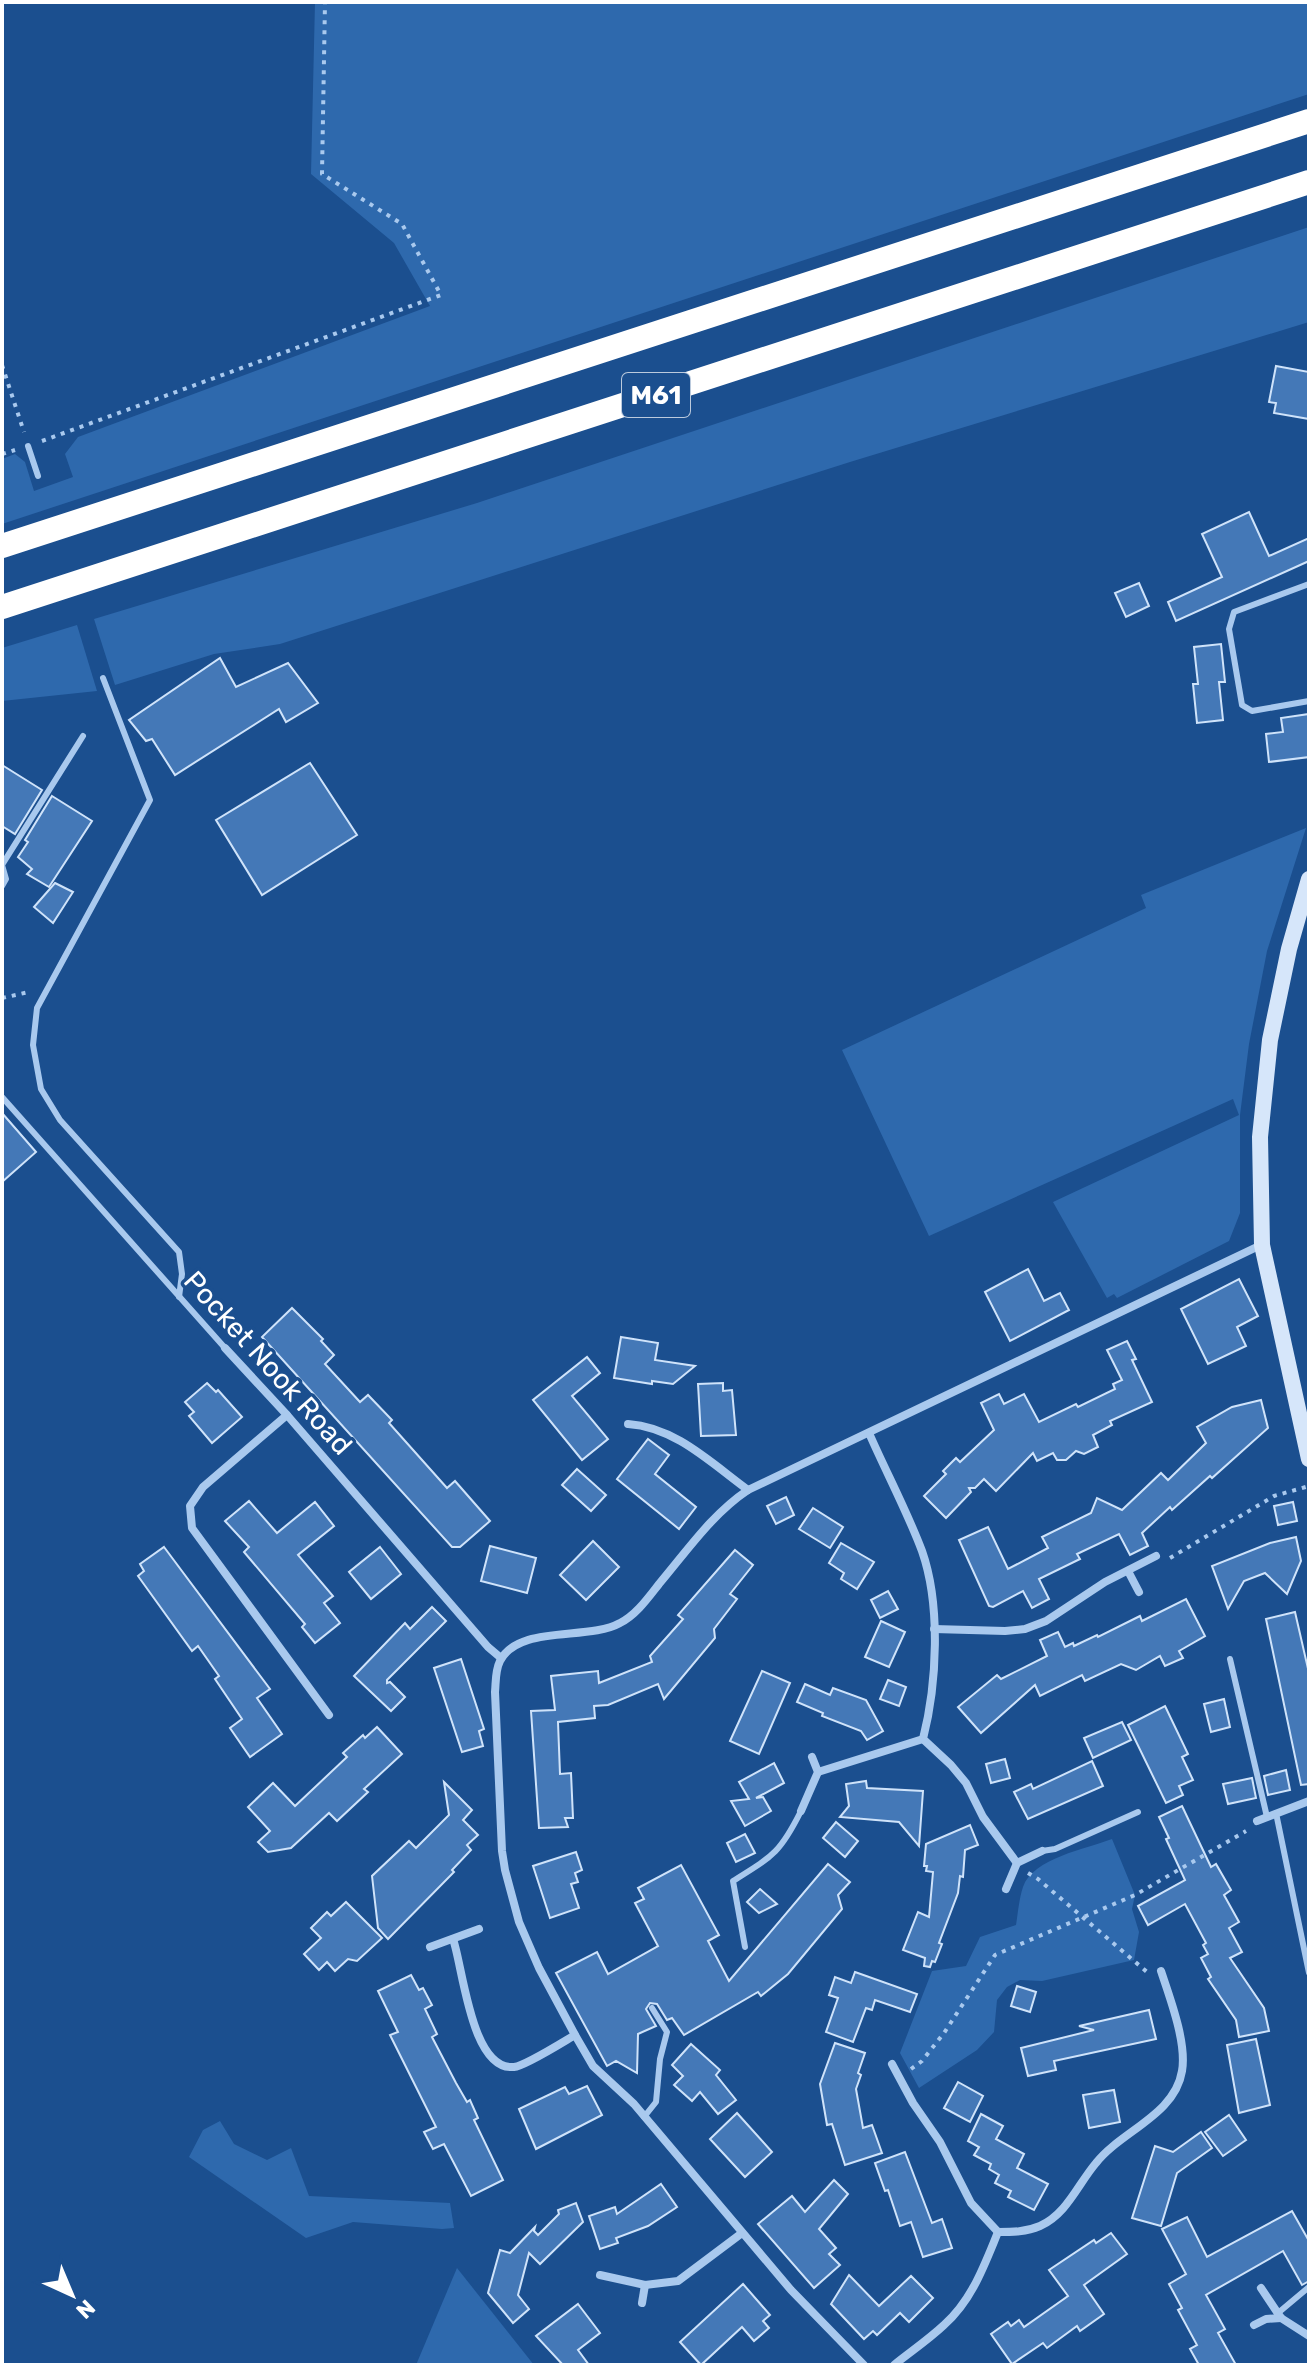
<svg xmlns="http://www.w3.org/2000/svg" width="1311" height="2367" font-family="Rubik,sans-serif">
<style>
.green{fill:#2e69ad}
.building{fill:#4478b7;stroke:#cfe3fa;stroke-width:2}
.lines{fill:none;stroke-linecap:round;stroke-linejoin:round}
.path{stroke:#a9c9ee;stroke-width:4;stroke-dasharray:4 6;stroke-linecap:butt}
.lane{stroke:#a9c9ee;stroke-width:6}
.street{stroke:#a9c9ee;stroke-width:8}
.secondary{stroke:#d6e6fa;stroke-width:16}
.highway{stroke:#fff;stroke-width:24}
.labels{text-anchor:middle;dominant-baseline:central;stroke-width:7;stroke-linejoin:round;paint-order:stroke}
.shield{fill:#1b4f8f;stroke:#bbcadd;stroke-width:2}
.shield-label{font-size:26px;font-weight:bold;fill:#fff}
.street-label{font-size:28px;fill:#fff;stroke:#1b4f8f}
</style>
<rect width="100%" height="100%" fill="#1b4f8f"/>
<g class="green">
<polygon points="315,2 1309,2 1309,94 2,524 2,459 15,454 25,462 34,491 73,477 65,454 78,437 430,306 394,243 311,174"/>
<polygon points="1309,227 1309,322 850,462 280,644 214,654 115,685 94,619 477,503"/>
<polygon points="77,625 97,691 2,701 2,648"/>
<polygon points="1306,828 1267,951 1249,1044 1240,1115 1240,1213 1229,1241 1117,1298 1114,1294 1107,1298 1053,1202 1239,1115 1233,1099 929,1236 842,1050 1146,908 1141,895"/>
<path d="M1112,1839L1135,1895L1132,1909L1139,1932L1134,1960L1042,1981L1020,1980L1007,1987L997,2000L994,2032L977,2050L919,2088L900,2053L932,1971L966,1966L980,1937L1016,1925C1018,1913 1019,1899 1023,1887C1033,1858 1086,1849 1112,1839Z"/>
<polygon points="220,2121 234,2144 267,2160 291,2148 309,2196 450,2203 454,2228 442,2229 353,2222 306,2238 189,2157 203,2130"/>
<polygon points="457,2268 534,2365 416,2365"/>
</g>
<g class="building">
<polygon points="1276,366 1309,372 1309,419 1274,413 1276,403 1269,402"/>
<polygon points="1249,512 1269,556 1309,538 1309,561 1176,621 1168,602 1222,577 1202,534"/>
<polygon points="1139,583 1149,606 1126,617 1115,593"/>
<polygon points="1221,644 1225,682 1219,682 1223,720 1197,723 1193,684 1198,684 1194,647"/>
<polygon points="220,658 236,687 288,663 318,703 286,722 279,709 175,775 152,739 146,741 129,720"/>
<polygon points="1309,714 1309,757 1269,762 1266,734 1283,732 1281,718"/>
<polygon points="310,763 357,835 262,895 216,820"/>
<polygon points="2,765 42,790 15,834 2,826"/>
<polygon points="52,796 92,821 49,887 27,874 32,869 18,857 28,842 25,840"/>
<polygon points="55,883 73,892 53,923 34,907"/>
<polygon points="2,1113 36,1152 2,1182"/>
<polygon points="1028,1269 1044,1301 1060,1293 1069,1310 1010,1341 985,1292"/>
<polygon points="1239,1279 1258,1316 1237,1327 1246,1346 1208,1364 1181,1309"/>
<polygon points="292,1308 323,1339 321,1341 334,1355 325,1364 360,1402 368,1395 392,1420 389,1423 447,1488 455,1481 490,1521 460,1547 452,1547 262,1337"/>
<polygon points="621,1337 658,1343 655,1360 695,1366 673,1384 652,1381 652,1384 614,1378"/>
<polygon points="1127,1341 1136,1359 1132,1360 1152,1402 1110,1421 1112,1425 1093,1435 1098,1447 1084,1454 1076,1451 1066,1460 1057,1460 1053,1453 1037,1461 1033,1453 996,1491 984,1479 975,1488 969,1488 971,1492 946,1518 924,1496 946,1474 943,1471 956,1458 960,1462 994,1430 981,1403 999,1394 1004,1404 1024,1394 1039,1422 1076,1404 1078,1407 1115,1389 1113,1384 1122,1380 1107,1350"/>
<polygon points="587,1357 600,1373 572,1396 608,1439 582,1460 533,1400"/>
<polygon points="207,1383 216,1392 218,1390 242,1417 212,1443 189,1416 194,1412 185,1402"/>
<polygon points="723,1383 723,1391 732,1390 736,1435 701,1436 698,1384"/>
<polygon points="1261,1400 1268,1428 1212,1478 1210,1476 1172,1510 1170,1507 1142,1533 1148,1546 1130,1555 1119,1534 1077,1554 1080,1559 1039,1579 1049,1599 1032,1608 1023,1591 993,1607 989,1606 959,1540 988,1527 1008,1569 1048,1548 1042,1537 1091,1513 1097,1498 1122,1510 1161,1473 1168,1480 1206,1443 1197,1427 1232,1407"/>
<polygon points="648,1439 669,1455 655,1474 696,1507 679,1529 617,1479"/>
<polygon points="577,1469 606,1495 591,1511 562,1485"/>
<polygon points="786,1497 794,1515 776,1524 767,1506"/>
<polygon points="249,1501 277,1533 315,1502 334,1526 298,1555 333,1596 324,1603 340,1623 315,1643 302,1627 305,1624 244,1552 249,1547 225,1521"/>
<polygon points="1293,1502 1297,1521 1278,1525 1274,1506"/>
<polygon points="813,1508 843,1527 830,1548 799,1529"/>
<polygon points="1296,1537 1301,1561 1287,1594 1265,1573 1244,1581 1228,1609 1212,1566 1270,1543"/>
<polygon points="593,1541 619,1567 586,1600 560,1575"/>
<polygon points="841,1543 874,1562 857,1589 841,1579 844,1573 829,1563"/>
<polygon points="490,1546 536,1558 527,1593 481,1581"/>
<polygon points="164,1547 270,1689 257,1698 282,1734 250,1757 230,1728 242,1719 215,1679 219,1676 198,1646 192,1651 138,1576 144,1571 140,1564"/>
<polygon points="380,1547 401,1574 371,1599 349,1572"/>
<polygon points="735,1550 753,1565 730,1594 737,1599 714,1629 715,1638 664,1699 658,1684 608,1705 594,1706 595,1718 558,1722 560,1774 571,1773 573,1818 565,1818 568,1827 539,1828 531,1711 555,1710 551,1676 598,1671 599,1683 652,1662 650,1656 683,1619 678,1615"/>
<polygon points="888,1591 898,1609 880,1618 871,1600"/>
<polygon points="1186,1599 1205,1636 1179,1651 1183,1658 1165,1666 1160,1656 1136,1670 1121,1664 1085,1681 1082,1675 1040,1696 1035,1685 981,1733 958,1707 997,1675 1001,1679 1047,1656 1040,1640 1058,1632 1065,1647 1073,1643 1074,1646 1097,1635 1098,1637 1140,1616 1142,1621"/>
<polygon points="432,1607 446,1621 387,1680 387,1683 390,1682 405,1697 391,1711 354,1676 405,1623 410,1629"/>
<polygon points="1295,1612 1309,1673 1309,1784 1301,1785 1266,1619"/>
<polygon points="881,1621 905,1632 889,1667 865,1657"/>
<polygon points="461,1659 484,1729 479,1731 483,1746 462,1752 434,1668"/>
<polygon points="762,1671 790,1683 759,1754 730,1741"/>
<polygon points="888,1680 906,1687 899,1706 880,1699"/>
<polygon points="805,1684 830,1695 833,1688 866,1700 883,1731 867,1740 861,1731 822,1716 823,1713 797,1702"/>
<polygon points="1224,1699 1230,1727 1211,1732 1204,1704"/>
<polygon points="1165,1706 1188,1754 1182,1757 1193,1780 1179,1786 1183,1795 1166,1803 1128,1725"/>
<polygon points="1122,1722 1131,1740 1093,1758 1084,1738"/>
<polygon points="377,1727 402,1754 364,1789 368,1792 337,1821 329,1813 291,1848 268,1852 258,1842 270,1831 248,1807 273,1783 295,1806 347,1757 343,1753 363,1735 365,1738"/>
<polygon points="1005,1759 1010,1778 991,1783 986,1764"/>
<polygon points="1092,1761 1103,1786 1028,1819 1014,1792 1031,1784 1033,1789"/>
<polygon points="774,1763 784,1783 756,1798 763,1797 771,1811 745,1826 731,1801 749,1799 739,1782"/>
<polygon points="1286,1770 1290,1790 1268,1795 1264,1776"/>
<polygon points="1252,1778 1256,1798 1228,1804 1223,1784"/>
<polygon points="866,1781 867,1788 923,1791 919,1846 899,1822 840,1817 849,1806 846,1784"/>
<polygon points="444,1782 472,1810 463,1820 478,1835 467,1845 471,1850 452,1870 454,1872 388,1939 378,1928 372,1876 409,1841 416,1848 449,1815"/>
<polygon points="1182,1806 1211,1867 1216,1864 1231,1890 1224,1895 1239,1922 1229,1928 1242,1952 1230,1958 1264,2008 1269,2031 1239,2037 1236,2020 1208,1979 1211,1977 1201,1958 1208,1954 1203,1945 1206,1943 1185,1904 1148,1925 1138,1906 1185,1880 1166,1839 1169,1838 1159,1817"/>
<polygon points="836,1822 858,1841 845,1857 823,1838"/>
<polygon points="970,1825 978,1845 965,1850 963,1877 960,1876 958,1893 939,1943 942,1944 935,1962 932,1961 930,1967 924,1966 925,1958 903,1950 918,1912 929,1917 933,1872 926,1871 927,1866 924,1866 926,1844"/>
<polygon points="745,1834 755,1853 736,1862 727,1843"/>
<polygon points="576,1852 582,1870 575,1873 578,1882 571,1884 579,1908 550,1918 533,1866"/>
<polygon points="828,1864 850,1882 838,1895 842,1909 788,1974 761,1996 758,1992 684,2035 672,2018 667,2020 657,2004 650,2003 646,2009 656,2026 638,2034 637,2073 616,2061 607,2066 556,1973 597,1952 608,1974 658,1946 635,1903 644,1899 638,1888 681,1865 719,1935 708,1941 729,1981"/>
<polygon points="760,1889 777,1904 759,1913 747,1902"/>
<polygon points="346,1902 382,1938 357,1961 348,1959 335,1971 327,1962 319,1970 304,1954 321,1938 311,1928 327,1912 331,1916"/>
<polygon points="855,1972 917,1994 910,2012 875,2000 872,2010 866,2008 853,2042 826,2032 838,1998 829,1995 835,1977 851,1983"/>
<polygon points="411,1975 419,1990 423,1988 432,2005 425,2009 437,2034 432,2037 456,2083 467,2102 470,2100 478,2118 474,2120 503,2180 471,2196 444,2144 433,2149 424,2132 436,2127 390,2035 398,2032 378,1991"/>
<polygon points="1017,1986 1036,1992 1030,2012 1011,2006"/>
<polygon points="1149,2010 1156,2039 1054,2061 1056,2070 1028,2076 1021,2048 1094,2030 1079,2026"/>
<polygon points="1256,2039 1270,2105 1239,2113 1227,2045"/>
<polygon points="835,2043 865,2053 858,2073 861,2075 856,2089 863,2128 872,2125 882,2153 845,2165 832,2124 827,2125 820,2084"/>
<polygon points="691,2044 720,2070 716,2075 736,2100 718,2114 700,2092 692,2101 674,2085 683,2076 672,2065"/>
<polygon points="958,2082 983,2096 970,2122 944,2108"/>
<polygon points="587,2086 602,2115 536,2149 519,2109 565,2087 569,2094"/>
<polygon points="1114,2090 1120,2122 1089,2128 1083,2095"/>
<polygon points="737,2113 772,2152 745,2177 710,2139"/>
<polygon points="981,2114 1003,2126 996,2139 1024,2154 1017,2168 1048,2184 1034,2210 1008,2197 1011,2191 995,2183 999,2175 989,2169 991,2164 974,2155 979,2147 968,2141"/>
<polygon points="1229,2115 1246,2140 1223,2156 1205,2132"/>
<polygon points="1201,2132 1212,2148 1177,2173 1161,2226 1132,2218 1155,2146 1173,2152"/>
<polygon points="905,2152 932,2223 942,2219 952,2248 923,2257 911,2222 900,2226 888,2190 885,2191 875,2163"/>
<polygon points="834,2180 848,2194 819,2229 836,2248 829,2254 840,2265 814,2288 758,2224 792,2196 805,2212"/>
<polygon points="661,2184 677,2207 648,2226 616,2238 618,2243 600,2249 589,2216 615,2207 617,2214"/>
<polygon points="576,2203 583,2222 540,2264 529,2253 518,2295 529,2309 513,2323 488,2293 500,2250 510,2253 535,2227 534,2231 538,2235 559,2214 558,2210"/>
<polygon points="1292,2211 1309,2241 1309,2281 1302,2285 1283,2251 1206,2295 1225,2329 1218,2333 1236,2365 1199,2365 1190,2349 1197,2345 1178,2310 1182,2308 1169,2284 1186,2274 1162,2229 1187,2217 1207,2257"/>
<polygon points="1111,2233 1127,2254 1084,2285 1104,2314 1080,2331 1077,2326 1047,2348 1043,2343 1012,2364 991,2334 1008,2322 1011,2326 1019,2320 1024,2327 1068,2296 1049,2270 1094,2240 1096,2243"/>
<polygon points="849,2275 879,2306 911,2276 933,2298 909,2322 900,2313 877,2335 873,2331 864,2339 831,2304"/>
<polygon points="743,2284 770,2315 763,2321 769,2328 754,2341 742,2327 701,2365 680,2342"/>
<polygon points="578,2304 600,2333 578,2350 589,2365 563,2365 536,2336"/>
</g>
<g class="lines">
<g class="path">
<polyline points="2,365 24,432"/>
<polyline points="42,441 441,295 402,224 322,174 325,2"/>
<polyline points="2,454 15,450"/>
<polyline points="2,998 29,992"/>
<polyline points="1170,1558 1274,1496 1309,1486"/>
<polyline points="1028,1873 1038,1879 1147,1972"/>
<polyline points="911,2069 922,2061 944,2033 995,1955 1135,1895 1246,1831"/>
</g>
<g class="lane">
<polyline points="28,446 38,476"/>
<polyline points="1309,584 1234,612 1229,629 1242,705 1252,711 1309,701"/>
<polyline points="103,678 150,800 37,1008 33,1045 41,1089 60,1120 179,1252 182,1274 179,1297"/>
<polyline points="2,886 6,879 2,865 83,736"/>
<polyline points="2,1097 225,1348"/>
<polyline points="1230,1659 1267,1817"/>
<polyline points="1276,1813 1309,1973"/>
<polyline points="1042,1851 1055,1849 1138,1812"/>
<path d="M745,1947L733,1881C773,1856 780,1853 801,1811"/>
<polyline points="644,2117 656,2102 660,2059 667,2032 652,2008"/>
<polyline points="1278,2313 1309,2287"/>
</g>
<g class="street">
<polyline points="225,1348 287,1415 488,1647 501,1658"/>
<polyline points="287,1415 203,1487 190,1506 192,1528 329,1715"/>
<path d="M628,1424C675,1427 711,1463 748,1490"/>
<path d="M869,1433C886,1472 907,1511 922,1551C941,1605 937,1684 923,1739L951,1765L966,1783L983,1817L1017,1863"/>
<polyline points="1128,1571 1139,1592"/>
<polyline points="934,1629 1005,1631 1025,1629 1046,1621 1105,1582 1156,1556"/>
<polyline points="818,1772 923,1739"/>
<polyline points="801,1811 818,1772 812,1757"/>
<polyline points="1257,1821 1309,1801"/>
<polyline points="1006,1889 1017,1863 1042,1851"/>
<path d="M453,1939C463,1967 471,2071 514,2067C525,2066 563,2042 575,2035"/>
<polyline points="430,1947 479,1929"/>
<path d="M892,2064L913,2103L940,2142L971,2203L998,2232C1013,2232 1026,2232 1040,2226C1067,2214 1078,2184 1096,2163C1121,2131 1175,2115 1182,2071C1187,2043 1170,1998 1161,1971"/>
<polyline points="600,2275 645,2285 678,2281 742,2233"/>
<polyline points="1261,2288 1281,2318 1309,2336"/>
<polyline points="642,2303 645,2285"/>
<polyline points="1254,2325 1266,2319 1281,2318"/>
<path d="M864,2365L791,2290L634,2104L593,2066L575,2035L539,1968L519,1922L505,1870L502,1851L495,1692C496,1682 495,1671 500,1661C519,1624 588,1641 620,1623C636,1615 648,1598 659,1584C687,1551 712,1514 748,1490L1261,1245"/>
<path d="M894,2365C910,2352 928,2340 944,2325C972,2300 984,2266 998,2232"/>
</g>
<polyline class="secondary" points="1309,879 1289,949 1270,1040 1260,1137 1262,1245 1309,1459"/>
<g class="highway">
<polyline points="2,546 1309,121"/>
<polyline points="2,607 1309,182"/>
</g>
</g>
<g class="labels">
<rect class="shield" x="622" y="373" width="68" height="44" rx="6"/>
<g class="shield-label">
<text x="656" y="395">M61</text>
</g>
<g class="street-label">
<text transform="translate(268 1363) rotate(48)">Pocket Nook Road</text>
</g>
</g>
<rect width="1311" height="2367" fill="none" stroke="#ffffff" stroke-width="8"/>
<g transform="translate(72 2295) rotate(136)" stroke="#1b4f8f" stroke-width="6" paint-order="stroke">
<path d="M0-6L14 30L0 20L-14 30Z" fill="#ffffff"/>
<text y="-12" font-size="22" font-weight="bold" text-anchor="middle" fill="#ffffff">N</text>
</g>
</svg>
